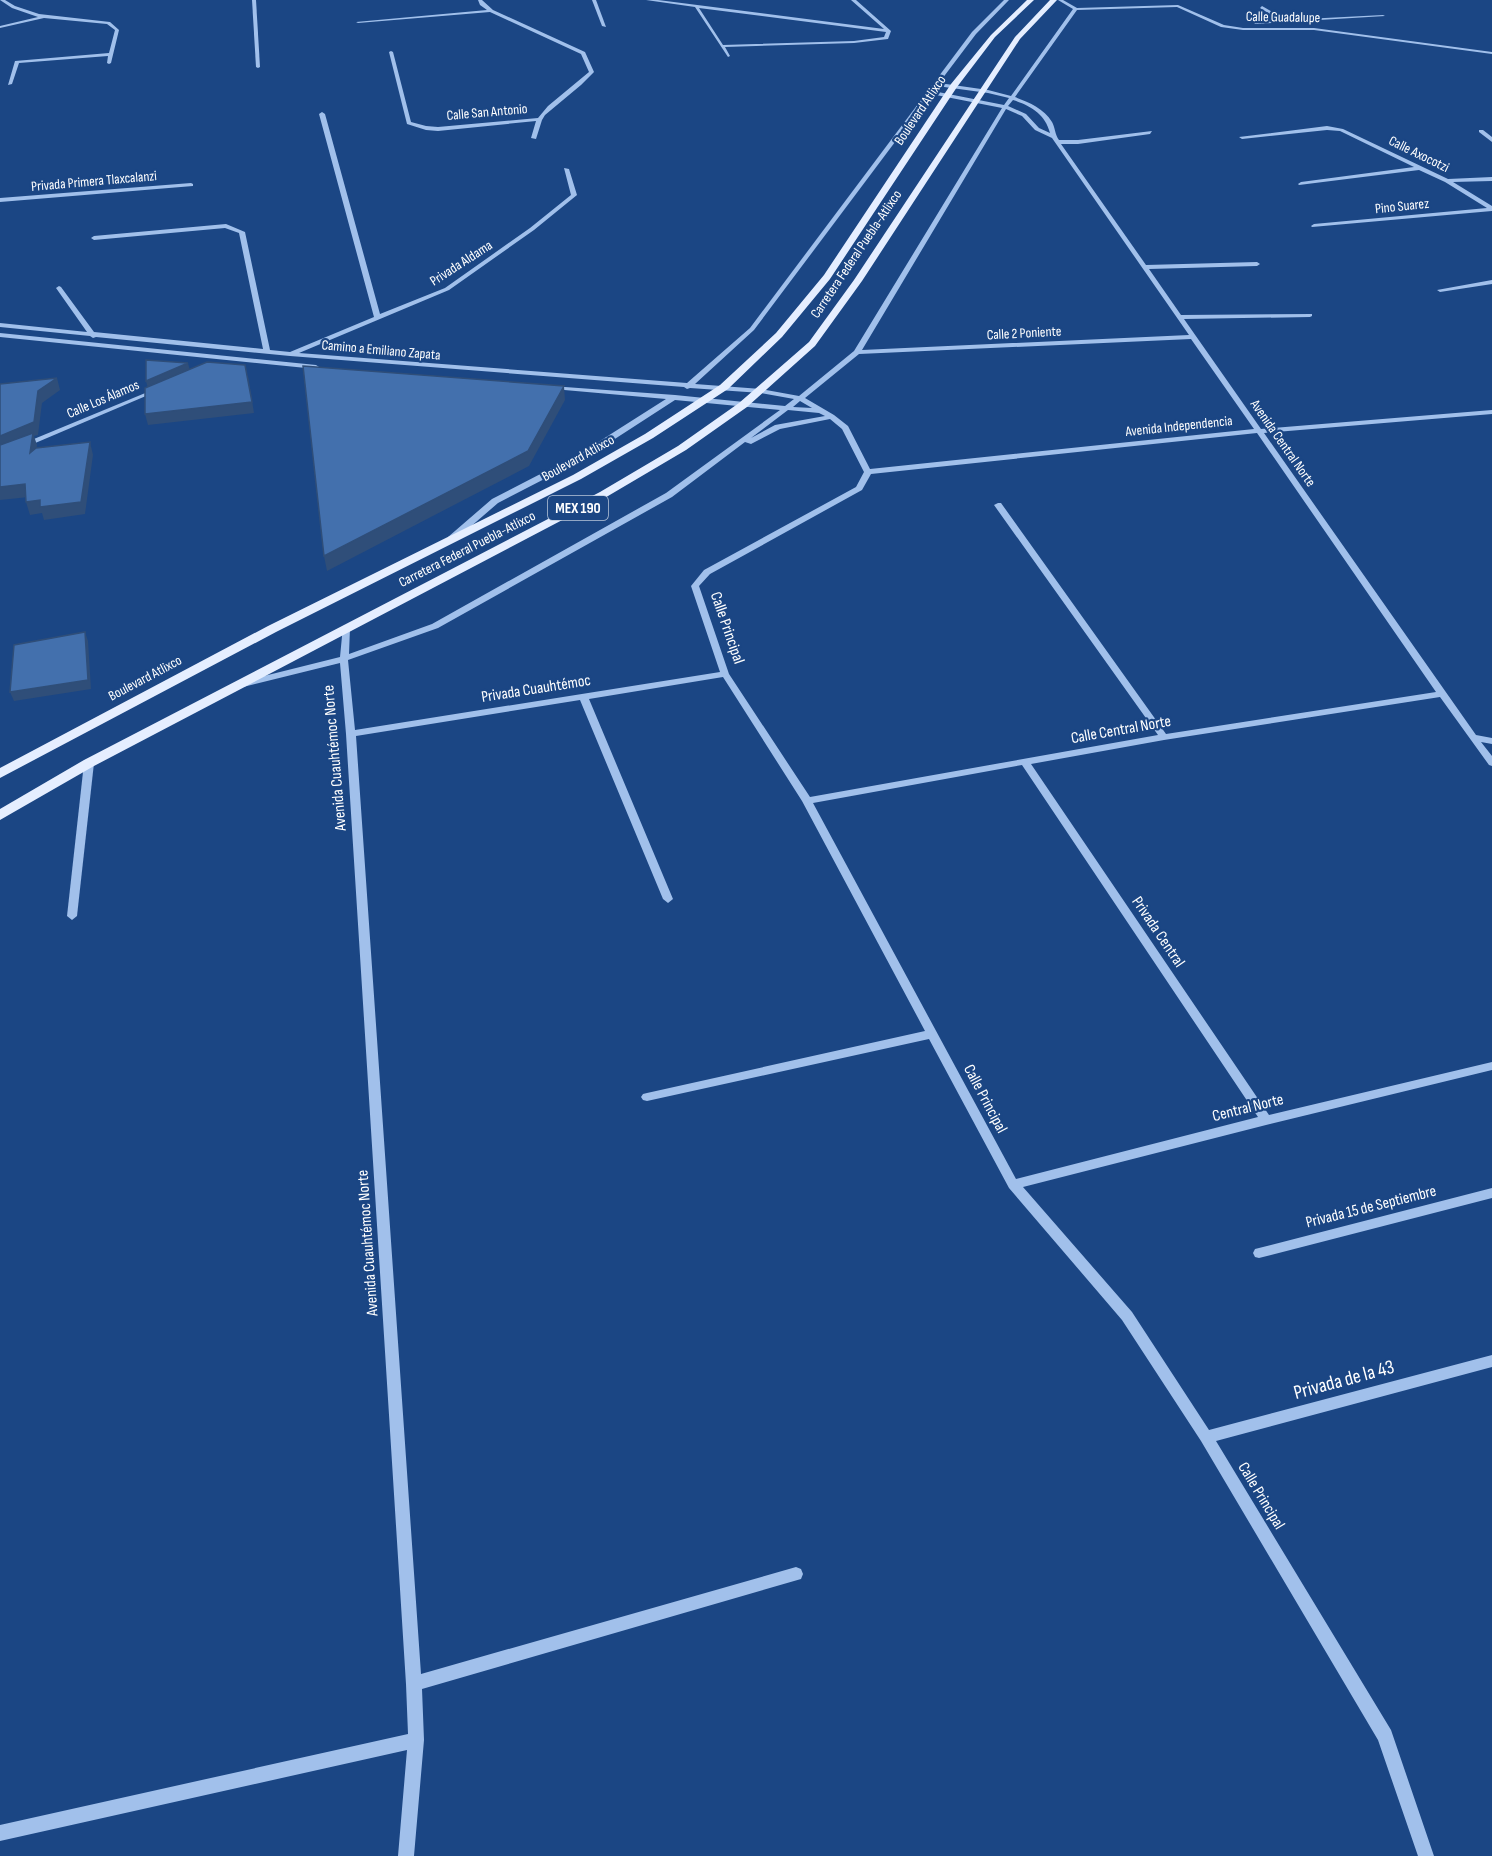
<svg xmlns="http://www.w3.org/2000/svg" width="1492" height="1856" font-family="'Sofia Sans Condensed',sans-serif">
<style>
.lines{fill:none;stroke-linecap:round;stroke-linejoin:round}
.minor{fill:#a1c0eb;fill-rule:evenodd}
.major{fill:#e5eeff;fill-rule:evenodd}
.shaded-wall{fill:#2f4e79}
.building{fill:#4370ad;stroke:#2f4e79;stroke-width:1.5}
.labels{text-anchor:middle;dominant-baseline:central;stroke-width:4.5;stroke-linejoin:round;paint-order:stroke}
.far-street-label{font-size:14px;fill:#fff;stroke:#1b4684}
.shield{fill:#1b4684;stroke:#bbc8da;stroke-width:1.5}
.shield-label{font-size:15px;font-weight:bold;fill:#fff}
.street-label{font-size:16px;fill:#fff;stroke:#1b4684}
.near-street-label{font-size:20px;fill:#fff;stroke:#1b4684}
</style>
<rect width="100%" height="100%" fill="#1b4684"/>
<g class="lines">
<g class="minor">
<polygon points="0,0 5,0 15,6 39,14 110,22 119,30 111,63 109,64 107,63 108,56 19,63 12,84 8,85 15,61 109,53 115,30 107,24 44,18 0,28 0,26 38,17 12,8"/>
<polygon points="252,0 256,0 260,67 258,68 256,67"/>
<polygon points="478,0 482,0 493,10 585,52 594,72 581,85 545,115 542,120 536,139 531,138 536,121 438,131 426,130 407,124 389,52 391,51 393,52 411,122 426,126 438,127 538,118 548,106 589,72 581,54 490,12 358,23 356,22 487,10 480,5"/>
<polygon points="592,0 596,0 606,27 602,26"/>
<path d="M646,0H658L884,29L851,0H856L891,31L888,39L854,43L725,47L730,56L728,57L695,7ZM699,8L886,32L884,37L854,41L723,45Z"/>
<path d="M1004,0H1009L976,34L939,83L988,90L1011,96L1073,9L1058,0H1063L1077,8L1178,5L1224,25L1243,28H1314L1492,52V54L1314,30H1243L1221,27L1177,7L1077,10L1015,97C1028,102 1044,108 1052,122C1055,127 1055,135 1059,140H1078L1152,131L1150,134L1078,144H1061L1146,265L1257,262L1260,264L1257,266L1149,269L1181,315L1312,314V316L1310,317L1184,319L1261,429L1492,410V414L1264,433L1476,735L1492,738V744L1481,742L1492,756V766L1489,765L1440,697L1164,740L1031,764L1269,1115L1492,1062V1070L1266,1125L1023,1187L1132,1312L1209,1430L1492,1355V1367L1216,1441L1391,1730L1434,1856H1418L1378,1740L1201,1441L1122,1320L1009,1188L929,1039L647,1101L643,1100L641,1097L643,1094L647,1093L925,1031L802,801L723,677L589,699L673,899L668,903L663,899L580,700L356,736L421,1674L796,1567L801,1569L803,1574L801,1579L422,1689L424,1740L414,1856H398L407,1750L0,1841V1825L408,1734L406,1684L346,734L340,663L243,687L239,684L240,682L340,657L343,626H349L350,628L349,654L432,624L666,493L780,410L675,400L587,457L498,503L454,541H448V537L492,499L581,453L666,399L553,389L550,387L551,386L675,395L785,406L794,399L761,393L690,388L687,389L684,387L290,356L96,337L93,338L90,336L0,327V323L87,332L56,288L59,286L61,287L94,332L263,349L239,233L225,228L94,240L91,238L94,236L226,224L245,232L270,350L290,352L374,317L319,114L322,112L325,114L380,314L445,288L530,228L571,195L564,168L569,169L577,195L534,230L449,290L299,353L687,383L750,328L972,32ZM937,86L988,93L1009,98L1004,105L933,91ZM931,94L1002,108L854,351L799,396L761,389L695,384L754,330ZM1013,100C1031,106 1045,114 1050,133L1039,128L1026,114L1008,106ZM1006,109L1022,116L1035,130L1052,138L1189,335L862,350ZM1191,339L1254,429L870,469L848,426L834,415L805,398L859,354ZM800,401L812,408L793,407ZM788,410L819,413L825,416L775,425L751,438ZM830,419L842,429L864,472L856,487L704,570L691,586L720,672L355,730L348,660L438,628L672,497L745,442L751,444L780,429ZM1257,433L1436,692L1166,734L1001,503H998L994,505L1158,735L810,797L729,674L699,586L710,574L862,490L871,474ZM1022,765L1258,1117L1016,1179L813,803Z"/>
<polygon points="1262,6 1286,20 1383,15 1385,16 1254,24 1256,22 1280,20 1260,8"/>
<polygon points="1327,126 1343,129 1448,179 1492,177 1492,181 1453,182 1492,206 1492,211 1312,227 1311,226 1314,224 1487,208 1445,182 1419,170 1299,185 1298,184 1301,182 1414,167 1340,131 1327,130 1242,139 1239,137"/>
<polygon points="1479,130 1483,130 1492,137 1492,142 1479,132"/>
<polygon points="191,183 193,184 193,186 0,202 0,198"/>
<polygon points="1492,280 1492,284 1440,292 1437,290"/>
<polygon points="0,333 316,365 319,367 316,369 0,337"/>
<polygon points="155,389 160,390 0,458 0,453"/>
<polygon points="89,760 94,763 77,916 72,920 67,916 84,763"/>
<polygon points="1492,1188 1492,1198 1259,1258 1255,1257 1253,1253 1255,1249 1259,1248"/>
</g>
<g class="major">
<polygon points="1027,0 1034,0 995,37 957,87 830,279 782,337 728,389 653,438 581,479 276,632 0,778 0,768 268,626 573,475 645,434 720,385 776,333 824,275 951,84 991,35"/>
<polygon points="1050,0 1057,0 1020,39 862,281 815,346 747,407 686,450 608,496 94,766 0,820 0,809 84,760 600,492 678,446 739,403 809,342 854,280 1015,37"/>
</g>
</g>
<g class="shaded-wall">
<polygon points="188,363 190,371 148,389 146,381"/>
<polygon points="248,376 254,413 148,425 145,414"/>
<polygon points="57,378 60,390 42,403 38,435 34,436 37,445 34,466 0,451 0,436 38,391"/>
<polygon points="564,386 565,400 529,466 327,571 324,556"/>
<polygon points="90,442 93,455 85,514 44,520 42,513 30,515 26,502"/>
<polygon points="25,484 29,497 0,500 0,487"/>
<polygon points="85,632 88,641 91,689 14,701 10,692"/>
</g>
<g class="building">
<polygon points="146,360 188,363 146,381"/>
<polygon points="207,362 245,365 252,402 145,414 145,388"/>
<polygon points="303,366 564,386 528,451 324,556"/>
<polygon points="57,378 38,391 34,422 0,436 0,384"/>
<polygon points="33,433 30,453 36,448 90,442 81,502 40,507 40,500 26,502 25,484 0,487 0,445"/>
<polygon points="85,632 88,680 10,692 14,645"/>
</g>
<g class="labels">
<g class="far-street-label">
<text transform="translate(1283 17) rotate(1)">Calle Guadalupe</text>
<text transform="translate(920 110) rotate(-56)">Boulevard Atlixco</text>
<text transform="translate(487 112) rotate(-5)">Calle San Antonio</text>
<text transform="translate(1419 154) rotate(26)">Calle Axocotzi</text>
<text transform="translate(94 181) rotate(-5)">Privada Primera Tlaxcalanzi</text>
<text transform="translate(1402 206) rotate(-6)">Pino Suarez</text>
<text transform="translate(856 254) rotate(-56)">Carretera Federal Puebla-Atlixco</text>
<text transform="translate(461 263) rotate(-33)">Privada Aldama</text>
<text transform="translate(1024 333) rotate(-3)">Calle 2 Poniente</text>
<text transform="translate(381 350) rotate(5)">Camino a Emiliano Zapata</text>
<text transform="translate(103 399) rotate(-23)">Calle Los Álamos</text>
<text transform="translate(1179 426) rotate(-6)">Avenida Independencia</text>
<text transform="translate(1283 443) rotate(55)">Avenida Central Norte</text>
<text transform="translate(578 458) rotate(-29)">Boulevard Atlixco</text>
<text transform="translate(467 549) rotate(-27)">Carretera Federal Puebla-Atlixco</text>
<text transform="translate(145 678) rotate(-28)">Boulevard Atlixco</text>
</g>
<rect class="shield" x="548" y="496" width="60" height="24" rx="4.5"/>
<g class="shield-label">
<text x="578" y="508">MEX 190</text>
</g>
<g class="street-label">
<text transform="translate(727 628) rotate(71)">Calle Principal</text>
<text transform="translate(536 689) rotate(-9)">Privada Cuauhtémoc</text>
<text transform="translate(1121 730) rotate(-10)">Calle Central Norte</text>
<text transform="translate(335 758) rotate(-95)">Avenida Cuauhtémoc Norte</text>
<text transform="translate(1158 932) rotate(56)">Privada Central</text>
<text transform="translate(985 1099) rotate(62)">Calle Principal</text>
<text transform="translate(1248 1108) rotate(-14)">Central Norte</text>
<text transform="translate(1371 1207) rotate(-14)">Privada 15 de Septiembre</text>
<text transform="translate(368 1243) rotate(-94)">Avenida Cuauhtémoc Norte</text>
<text transform="translate(1261 1496) rotate(59)">Calle Principal</text>
</g>
<g class="near-street-label">
<text transform="translate(1344 1380) rotate(-15)">Privada de la 43</text>
</g>
</g>
</svg>
